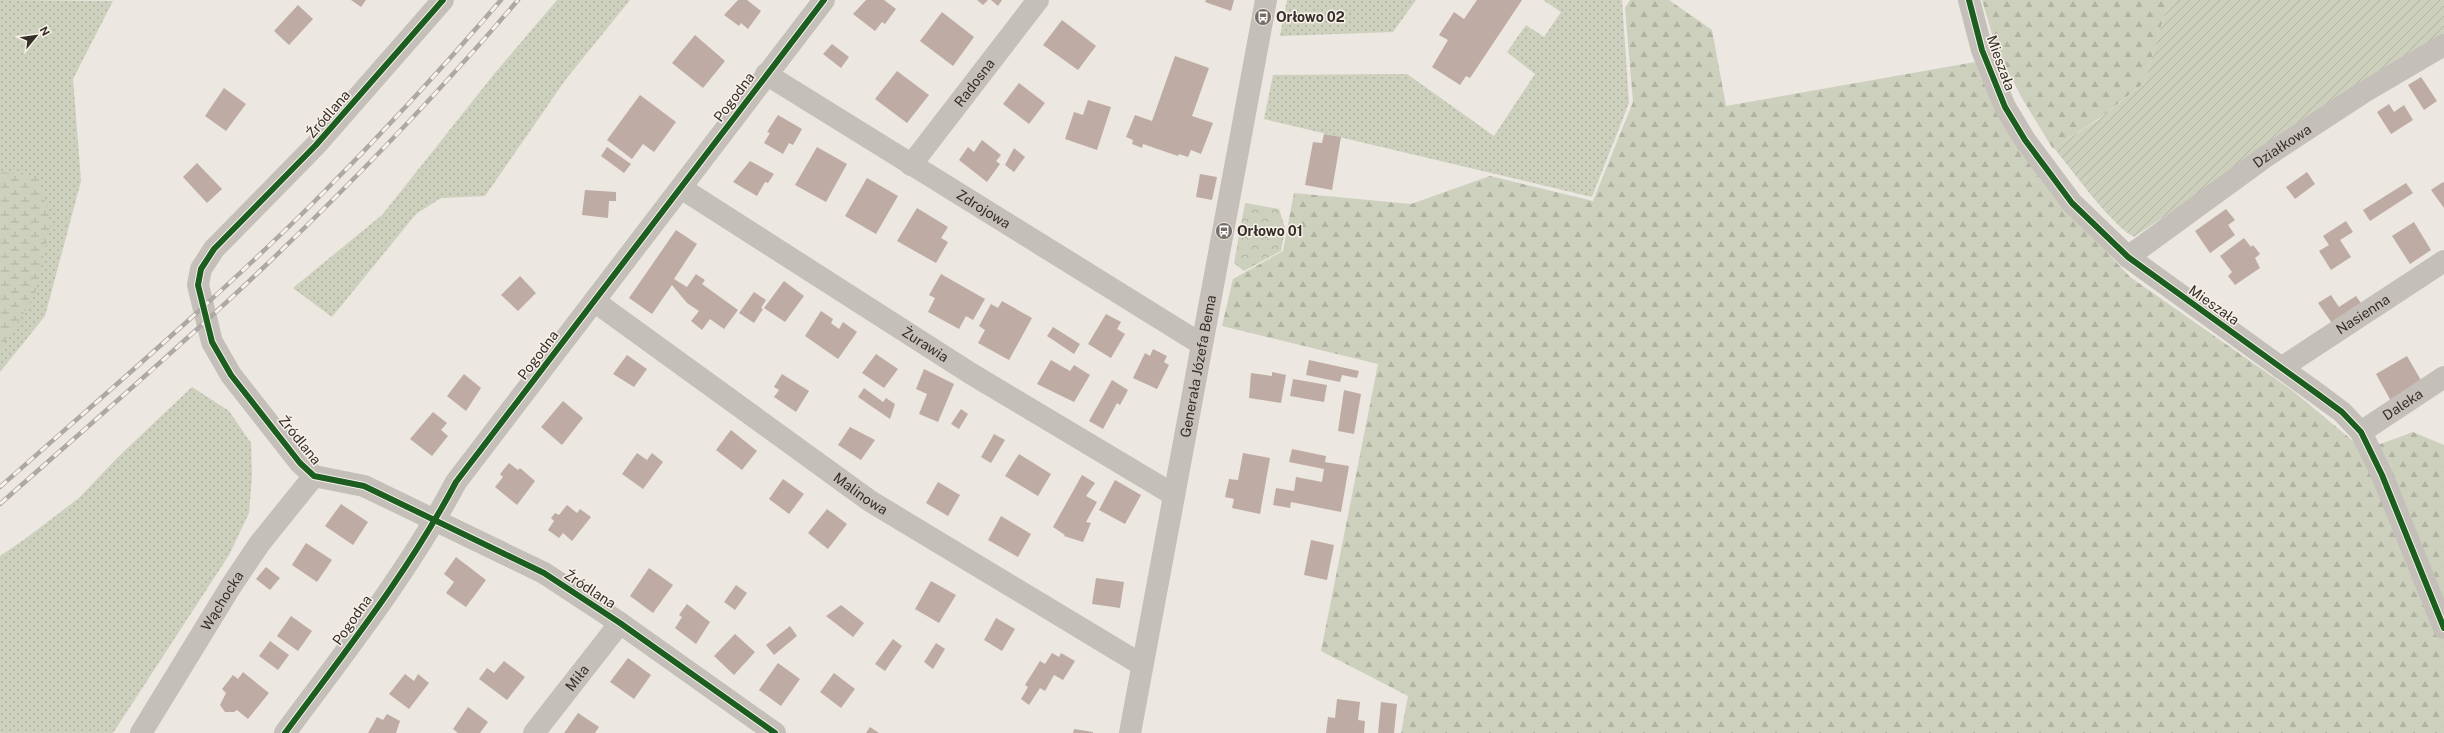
<svg xmlns="http://www.w3.org/2000/svg" width="2444" height="733" font-family="'Public Sans',sans-serif">
<style>
.grass{fill:url(#grass-dots)}
.forest{fill:url(#forest-firs)}
.wetland{fill:url(#wetland-marsh)}
.park{fill:url(#park-crowns)}
.garden{fill:url(#garden-furrows)}
.building{fill:#beaca4}
.lines{fill:none;stroke-linecap:round;stroke-linejoin:round}
.minor{stroke:#c5bfba;stroke-width:22}
.rail-casing{stroke:#ada8a4;stroke-width:4.5}
.rail{stroke:#f8f1e9;stroke-width:3;stroke-dasharray:9;stroke-linecap:butt}
.cycleway-casing{stroke:#f8f1e9;stroke-width:8}
.cycleway{stroke:#1b5e20;stroke-width:6}
.labels{text-anchor:middle;dominant-baseline:central;stroke-width:3;stroke-linejoin:round;paint-order:stroke}
.poi-label{font-size:14px;font-weight:bold;fill:#352d29;stroke:#f8f1e9;text-anchor:start}
.street-label{font-size:14px;fill:#352d29;stroke:#f8f1e9}
</style>
<defs>
<pattern id="grass-dots" width="8" height="8" patternUnits="userSpaceOnUse"><rect width="8" height="8" fill="#cdd0bd"/><path d="M2 2h.1M6 6h.1" fill="none" stroke="#b1b3a2" stroke-width="1.8" stroke-linecap="round"/></pattern>
<pattern id="forest-firs" width="22" height="20" patternUnits="userSpaceOnUse"><rect width="22" height="20" fill="#cdd0bd"/><path d="M5 1l3.5 6h-7zM16 11l3.5 6h-7z" fill="#b1b3a2"/></pattern>
<pattern id="wetland-marsh" width="20" height="14" patternUnits="userSpaceOnUse"><rect width="20" height="14" fill="#cdd0bd"/><path d="M1 5h8M5 5V1M11 12h8M15 12V8" fill="none" stroke="#b1b3a2"/></pattern>
<pattern id="park-crowns" width="20" height="18" patternUnits="userSpaceOnUse"><rect width="20" height="18" fill="#cdd0bd"/><path d="M2 6a3 3 0 1 1 6 0M12 15a3 3 0 1 1 6 0" fill="none" stroke="#b1b3a2"/></pattern>
<pattern id="garden-furrows" width="10" height="10" patternUnits="userSpaceOnUse"><rect width="10" height="10" fill="#cdd0bd"/><path d="M-1 1l2-2M0 10L10 0M9 11l2-2" fill="none" stroke="#b1b3a2"/></pattern>
</defs>
<rect width="100%" height="100%" fill="#ece7e1"/>
<g class="grass">
<polygon points="0,0 113,1 73,79 81,181 45,316 0,372"/>
<polygon points="557,0 630,0 566,79 485,196 441,198 416,214 332,317 293,288 382,215 495,73"/>
<polygon points="1287,0 1416,0 1393,32 1280,36"/>
<polygon points="1543,0 1622,0 1629,103 1592,197 1264,119 1273,75 1407,74 1494,136 1535,74 1507,52 1526,25 1544,37 1561,12"/>
<polygon points="192,387 229,411 251,443 252,475 249,513 229,555 113,733 0,733 0,556 25,539 79,498 117,458"/>
</g>
<g class="forest">
<polygon points="1630,0 1669,0 1712,30 1726,106 1975,62 2063,205 2130,277 2293,391 2364,450 2413,432 2444,445 2444,733 1401,733 1408,696 1321,651 1378,364 1222,326 1233,279 1283,251 1294,193 1411,204 1490,176 1593,201 1633,102 1625,8"/>
<polygon points="1982,0 2175,0 2165,13 2144,83 2101,117 2053,149 2023,100 1996,48"/>
</g>
<polygon class="wetland" points="0,172 38,176 51,224 35,294 0,351"/>
<polygon class="park" points="1245,203 1279,209 1285,228 1281,251 1244,271 1234,263"/>
<path class="garden" d="M2175,0H2444V37L2360,84L2134,237C2110,224 2073,171 2054,148L2098,120L2144,83L2165,13Z"/>
<g class="building">
<polygon points="351,0 366,0 361,7"/>
<polygon points="738,0 747,0 761,11 748,29 741,23 739,26 724,15"/>
<polygon points="866,0 884,0 896,9 885,24 882,22 875,31 853,14"/>
<polygon points="977,0 988,0 983,5"/>
<polygon points="991,0 1002,0 998,6"/>
<polygon points="1206,0 1234,0 1231,11 1205,2"/>
<polygon points="1477,0 1522,0 1470,78 1466,76 1460,85 1432,67 1448,40 1439,35 1454,12 1464,19"/>
<polygon points="298,5 313,19 289,45 274,31"/>
<polygon points="942,12 974,37 953,66 920,41"/>
<polygon points="1062,20 1096,46 1078,70 1043,45"/>
<polygon points="695,35 725,61 703,88 672,63"/>
<polygon points="832,44 849,57 841,68 823,54"/>
<polygon points="1175,56 1209,68 1192,116 1213,123 1201,154 1191,150 1188,157 1179,154 1178,156 1143,144 1142,148 1132,144 1133,140 1126,137 1135,115 1152,121"/>
<polygon points="897,71 929,95 907,123 875,99"/>
<polygon points="2421,77 2437,101 2424,110 2408,85"/>
<polygon points="1019,83 1045,103 1029,124 1003,104"/>
<polygon points="224,88 246,104 226,131 205,116"/>
<polygon points="640,95 676,122 654,152 643,144 632,159 607,140"/>
<polygon points="1088,100 1111,107 1097,150 1065,139 1074,112 1083,115"/>
<polygon points="2389,104 2394,112 2404,105 2413,120 2391,134 2377,112"/>
<polygon points="778,115 802,129 793,145 789,143 783,154 764,143 770,133 767,132"/>
<polygon points="1324,134 1341,137 1332,190 1305,185 1313,142 1322,143"/>
<polygon points="982,140 1001,155 996,161 1000,164 987,182 959,160 968,147 974,152"/>
<polygon points="607,147 631,164 624,173 601,156"/>
<polygon points="817,147 847,164 826,202 795,185"/>
<polygon points="1014,148 1025,157 1014,172 1005,165"/>
<polygon points="750,161 774,174 768,183 765,182 757,196 733,182"/>
<polygon points="197,163 222,189 207,203 183,177"/>
<polygon points="2307,172 2315,184 2295,199 2286,187"/>
<polygon points="1200,174 1217,177 1212,200 1196,197"/>
<polygon points="867,178 898,196 876,234 845,216"/>
<polygon points="2443,182 2444,183 2444,208 2431,190"/>
<polygon points="2406,183 2413,193 2370,221 2363,210"/>
<polygon points="585,190 616,192 616,201 609,201 608,218 582,215"/>
<polygon points="917,208 948,227 941,238 948,242 936,263 897,241"/>
<polygon points="2226,209 2235,220 2228,225 2235,235 2210,253 2195,231"/>
<polygon points="2346,221 2353,232 2340,240 2351,257 2331,270 2319,251 2329,245 2323,236"/>
<polygon points="2414,222 2431,250 2410,264 2392,236"/>
<polygon points="676,230 697,244 674,279 687,287 696,274 705,280 702,284 738,310 724,329 710,319 702,330 691,321 699,311 687,303 672,285 652,314 629,298"/>
<polygon points="2244,238 2251,247 2253,245 2260,254 2255,258 2260,268 2235,285 2228,276 2232,272 2220,256"/>
<polygon points="941,274 985,299 973,320 966,316 959,329 928,312 935,298 929,295"/>
<polygon points="520,276 536,293 518,311 501,295"/>
<polygon points="784,281 804,296 785,322 764,308"/>
<polygon points="754,292 766,300 761,308 763,309 754,323 739,313"/>
<polygon points="2331,295 2339,307 2356,296 2363,306 2334,326 2318,303"/>
<polygon points="1002,301 1032,318 1009,360 978,343 985,330 979,326 991,304 998,308"/>
<polygon points="821,311 833,319 831,323 839,329 843,322 857,332 838,359 805,336"/>
<polygon points="1106,314 1121,322 1117,329 1125,334 1111,358 1088,344"/>
<polygon points="1053,327 1080,344 1074,354 1047,336"/>
<polygon points="1153,349 1167,356 1164,362 1169,365 1157,389 1133,378 1145,353 1150,356"/>
<polygon points="876,354 898,369 884,388 862,373"/>
<polygon points="627,355 647,369 634,387 613,374"/>
<polygon points="2407,356 2422,382 2391,401 2376,374"/>
<polygon points="1051,360 1070,371 1074,365 1090,375 1074,402 1037,384"/>
<polygon points="1309,360 1359,371 1357,378 1342,375 1340,382 1306,375"/>
<polygon points="924,369 954,384 938,422 919,414 927,394 916,389"/>
<polygon points="1272,372 1286,375 1281,403 1249,398 1251,373 1272,376"/>
<polygon points="464,374 481,388 466,411 447,396"/>
<polygon points="782,374 809,391 796,412 774,397 779,390 774,387"/>
<polygon points="1293,379 1327,385 1324,402 1290,396"/>
<polygon points="1112,380 1128,390 1120,405 1117,403 1103,429 1089,421"/>
<polygon points="864,388 883,402 886,398 895,404 890,419 858,397"/>
<polygon points="1344,390 1361,394 1354,434 1338,431"/>
<polygon points="563,401 583,418 562,445 541,427"/>
<polygon points="961,409 968,414 959,429 951,424"/>
<polygon points="433,412 447,423 441,430 448,436 432,456 410,439"/>
<polygon points="850,427 875,440 861,460 838,445"/>
<polygon points="731,430 757,451 742,470 716,450"/>
<polygon points="994,434 1005,440 991,463 981,457"/>
<polygon points="1292,449 1326,456 1325,462 1349,466 1341,512 1291,502 1290,508 1273,505 1276,488 1294,491 1296,477 1322,482 1324,469 1289,462"/>
<polygon points="637,453 647,460 652,453 663,462 643,489 622,474"/>
<polygon points="1243,453 1270,458 1260,514 1232,508 1234,499 1225,497 1229,479 1238,480"/>
<polygon points="1019,454 1051,474 1038,496 1005,476"/>
<polygon points="509,463 518,470 520,468 535,481 517,505 495,487 503,477 500,474"/>
<polygon points="1082,475 1095,483 1086,496 1097,502 1086,522 1091,523 1083,542 1064,536 1065,535 1053,527"/>
<polygon points="783,479 804,494 789,514 769,499"/>
<polygon points="1115,480 1141,495 1125,524 1099,510"/>
<polygon points="938,482 960,495 948,516 926,503"/>
<polygon points="341,504 368,522 353,545 325,526"/>
<polygon points="567,505 577,513 580,509 591,517 572,541 563,533 559,538 548,530 554,521 551,518 555,513 559,515"/>
<polygon points="827,509 847,524 828,549 808,533"/>
<polygon points="1001,516 1031,534 1018,557 988,540"/>
<polygon points="1311,540 1334,545 1327,580 1304,575"/>
<polygon points="306,543 332,560 317,582 292,565"/>
<polygon points="456,557 486,580 466,607 446,593 454,582 444,574"/>
<polygon points="266,567 280,578 270,590 256,579"/>
<polygon points="649,568 673,585 653,613 630,596"/>
<polygon points="1096,578 1124,582 1120,608 1092,604"/>
<polygon points="931,581 956,595 939,623 915,609"/>
<polygon points="736,585 747,593 735,610 724,602"/>
<polygon points="687,604 710,622 696,644 675,628 682,617 679,615"/>
<polygon points="841,605 864,623 853,637 826,616"/>
<polygon points="291,616 312,631 298,651 277,636"/>
<polygon points="996,618 1015,629 1002,651 984,640"/>
<polygon points="790,626 797,636 774,655 766,645"/>
<polygon points="735,634 755,652 734,675 714,656"/>
<polygon points="893,639 902,646 885,671 875,664"/>
<polygon points="270,641 289,655 278,670 259,656"/>
<polygon points="936,643 945,649 933,669 924,662"/>
<polygon points="1052,653 1059,657 1061,653 1075,661 1063,680 1054,675 1045,691 1040,688 1029,705 1021,699 1028,687 1025,685 1040,661 1045,664"/>
<polygon points="628,658 651,675 634,699 610,682"/>
<polygon points="504,661 525,677 507,700 479,679 487,668 494,673"/>
<polygon points="778,663 800,679 781,706 759,690"/>
<polygon points="243,672 269,693 248,719 237,710 234,712 225,712 220,705 226,693 222,689 233,675 238,679"/>
<polygon points="834,673 855,689 841,708 820,692"/>
<polygon points="405,674 414,681 418,674 429,683 409,709 389,694"/>
<polygon points="1337,699 1360,702 1358,720 1365,721 1364,733 1326,733 1328,717 1335,718"/>
<polygon points="1381,702 1397,704 1394,733 1378,733"/>
<polygon points="468,707 488,722 480,733 458,733 453,729"/>
<polygon points="578,713 599,727 595,733 564,733"/>
<polygon points="387,714 400,721 396,733 368,733 377,717 383,720"/>
<polygon points="870,727 879,733 866,733"/>
<polygon points="1074,729 1093,732 1093,733 1073,733"/>
</g>
<g class="lines">
<g class="minor">
<polyline points="443,0 316,145 214,249 201,269 198,285 212,342 231,375 300,463 314,476 364,486 544,573 620,623 775,733"/>
<polyline points="1969,0 1982,50 2005,107 2025,140 2072,203 2128,257 2319,395 2342,412 2361,432 2382,475 2444,628"/>
<path id="s1" d="M766,74L1201,344"/>
<path id="s2" d="M911,165L1038,0"/>
<path id="s3" d="M681,188L970,373L1174,495"/>
<path id="s4" d="M2128,257L2265,157L2364,92L2444,45"/>
<path id="s5" d="M594,301L870,501L1142,665"/>
<path id="s6" d="M2281,368L2444,261"/>
<path id="s7" d="M2361,432L2444,377"/>
<path id="s8" d="M141,733L231,586L260,543L314,476"/>
<path d="M285,733C345,652 409,571 456,482L824,0"/>
<path id="s9" d="M534,733L620,623"/>
<path id="s10" d="M1130,733L1266,0"/>
</g>
<g class="rail-casing">
<g id="rail">
<path d="M0,487C105,394 212,303 312,204C378,138 441,70 501,0"/>
<path d="M0,504C88,426 178,349 263,268C352,183 438,94 518,0"/>
</g>
</g>
<use href="#rail" class="rail"/>
<g class="cycleway-casing">
<g id="cycleway">
<polyline points="443,0 316,145 214,249 201,269 198,285 212,342 231,375 300,463 314,476 364,486 544,573 620,623 775,733"/>
<polyline points="1969,0 1982,50 2005,107 2025,140 2072,203 2128,257 2319,395 2342,412 2361,432 2382,475 2444,628"/>
<path d="M285,733C345,652 409,571 456,482L824,0"/>
</g>
</g>
<use href="#cycleway" class="cycleway"/>
</g>
<defs>
<g id="bus-disc" transform="scale(0.9)"><circle r="9.5" fill="#756e69" stroke="#f8f1e9"/><path d="M-5-6H5V4H4V6H2V4H-2V6H-4V4H-5ZM-3.5-4V0h7V-4ZM-3.5 1.2v1.5H-2V1.2ZM2 1.2v1.5H3.5V1.2Z" fill="#fff"/></g>
</defs>
<g fill-rule="evenodd">
<use href="#bus-disc" x="1263" y="17"/>
<use href="#bus-disc" x="1224" y="231"/>
</g>
<g class="labels">
<g class="poi-label">
<text x="1276" y="17">Orłowo 02</text>
<text x="1237" y="231">Orłowo 01</text>
</g>
<g class="street-label">
<text transform="translate(2001 63) rotate(70)">Mieszała</text>
<text stroke="none"><textPath href="#s2" startOffset="104">Radosna</textPath></text>
<text transform="translate(734 97) rotate(-53)">Pogodna</text>
<text transform="translate(328 114) rotate(-49)">Źródlana</text>
<text stroke="none"><textPath href="#s4" startOffset="190">Działkowa</textPath></text>
<text stroke="none"><textPath href="#s1" startOffset="256">Zdrojowa</textPath></text>
<text transform="translate(2214 305) rotate(35)">Mieszała</text>
<text stroke="none"><textPath href="#s6" startOffset="98">Nasienna</textPath></text>
<text stroke="none"><textPath href="#s3" startOffset="290">Żurawia</textPath></text>
<text transform="translate(538 355) rotate(-53)">Pogodna</text>
<text stroke="none"><textPath href="#s10" startOffset="373">Generała Józefa Bema</textPath></text>
<text stroke="none"><textPath href="#s7" startOffset="50">Daleka</textPath></text>
<text transform="translate(300 440) rotate(51)">Źródlana</text>
<text stroke="none"><textPath href="#s5" startOffset="329">Malinowa</textPath></text>
<text transform="translate(590 589) rotate(33)">Źródlana</text>
<text stroke="none"><textPath href="#s8" startOffset="155">Wąchocka</textPath></text>
<text transform="translate(352 620) rotate(-55)">Pogodna</text>
<text stroke="none"><textPath href="#s9" startOffset="70">Miła</textPath></text>
</g>
</g>
<g transform="translate(36 36) rotate(61)" stroke="#f8f1e9" stroke-width="3" paint-order="stroke">
<path d="M0-3L7 15L0 10L-7 15Z" fill="#352d29"/>
<text y="-6" font-size="11" font-weight="bold" text-anchor="middle" fill="#352d29">N</text>
</g>
</svg>
